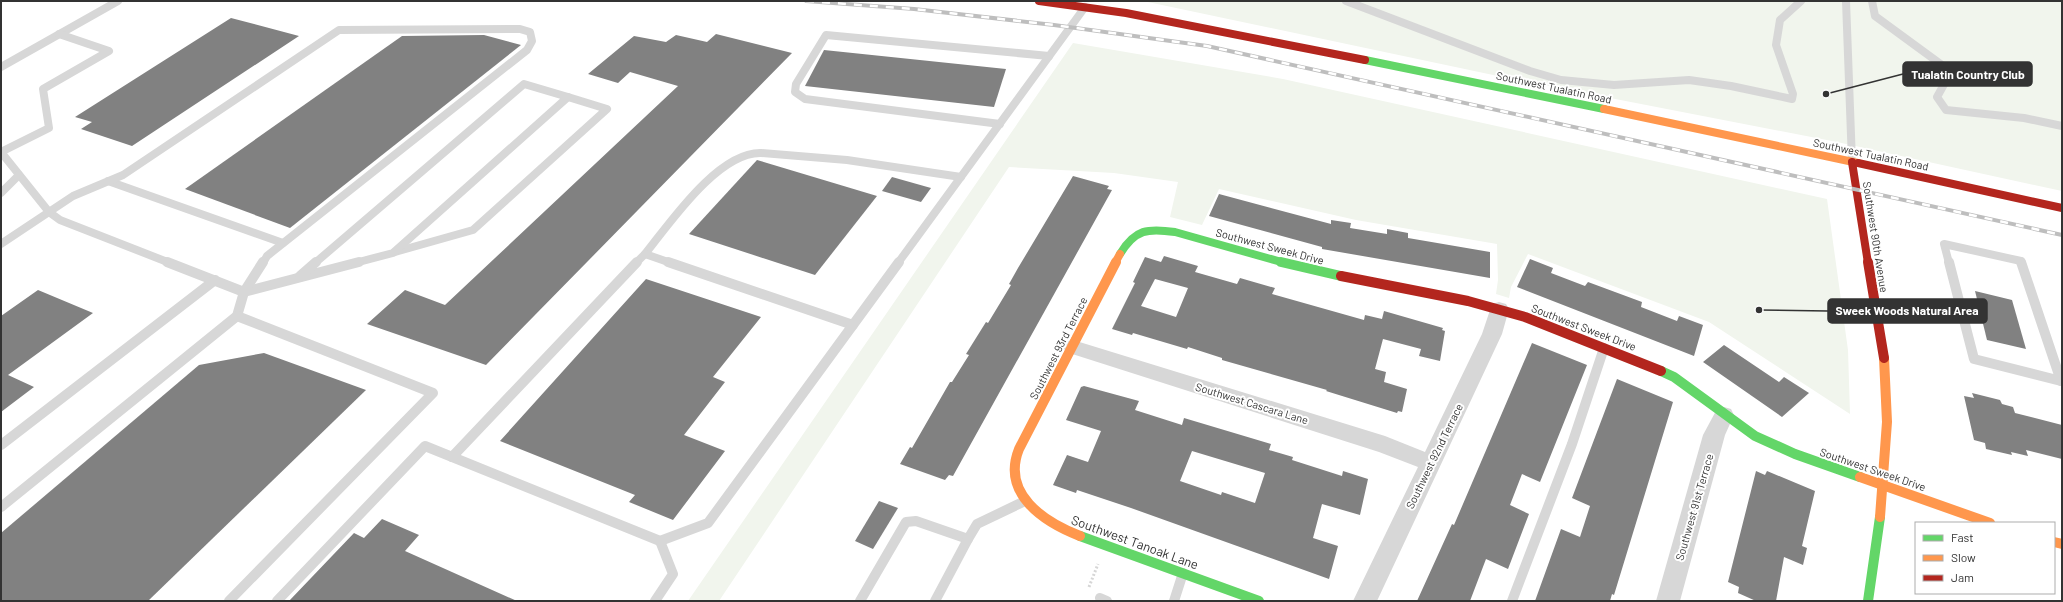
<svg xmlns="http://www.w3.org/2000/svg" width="2063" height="602" font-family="Barlow,sans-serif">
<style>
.green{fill:#f1f5ed}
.building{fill:#818181;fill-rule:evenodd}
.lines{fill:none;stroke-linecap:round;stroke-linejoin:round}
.path{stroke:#d6d6d6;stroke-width:3;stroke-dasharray:2 2;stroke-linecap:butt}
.lane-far1{stroke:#d7d7d7;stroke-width:8}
.lane{stroke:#d7d7d7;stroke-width:10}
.street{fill:#d7d7d7;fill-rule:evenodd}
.fast-far1{stroke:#63d668;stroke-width:8}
.fast{stroke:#63d668;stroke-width:10}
.slow-far1{stroke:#ff974d;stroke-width:8}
.slow{stroke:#ff974d;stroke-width:10}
.jam-far1{stroke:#b3261e;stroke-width:8}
.jam{stroke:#b3261e;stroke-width:10}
.rail-casing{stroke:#bebebe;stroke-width:4}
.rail{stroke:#fff;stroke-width:2.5;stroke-dasharray:8;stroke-linecap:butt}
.labels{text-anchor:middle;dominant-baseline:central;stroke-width:4;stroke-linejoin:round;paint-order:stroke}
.street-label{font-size:11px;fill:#333;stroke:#fff}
.near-street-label{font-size:13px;fill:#333;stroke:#fff}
.leader{fill:none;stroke:#333;stroke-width:1.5}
.callout-dot{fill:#333;stroke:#fff;stroke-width:1.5}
.callout{fill:#333;stroke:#333;stroke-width:1.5}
.callout-label{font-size:12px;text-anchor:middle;font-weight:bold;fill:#fff}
</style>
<rect width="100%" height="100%" fill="#fff"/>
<g class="green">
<polygon points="1143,1 2062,1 2062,191 1837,142 1512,79"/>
<polygon points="1073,43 1283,79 1827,199 1848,350 1850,414 1709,322 1528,254 1511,287 1509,298 1496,294 1498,280 1497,244 1356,220 1219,189 1202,225 1170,217 1178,182 1114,173 1009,167 719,601 688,601"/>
</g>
<g class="building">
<polygon points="231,18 299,36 132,146 81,129 92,122 75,117"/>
<polygon points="716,34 792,53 486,365 367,324 405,290 445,305 678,86 630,72 618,83 588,74 634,36 666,42 676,35 707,42"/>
<polygon points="484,35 521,45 290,228 185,189 402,36"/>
<polygon points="824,50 1006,69 994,107 805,86"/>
<polygon points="757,160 877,196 815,275 689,234"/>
<polygon points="1073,176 1109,186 1107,189 1112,190 953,476 949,475 945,480 900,464 910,447 912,448 950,382 952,382 969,355 966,354 986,322 988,323 1011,285 1009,284 1018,268"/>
<polygon points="892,177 931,188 921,202 882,191"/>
<polygon points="1219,194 1331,224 1331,220 1351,223 1350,228 1387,234 1387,229 1408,233 1408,238 1490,252 1490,278 1322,249 1322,247 1209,216"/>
<path d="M1164,256L1198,266L1195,272L1237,284L1240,278L1275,288L1272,294L1364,320L1365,315L1382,319L1384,311L1443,328L1442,330L1445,331L1440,361L1419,356L1421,349L1383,339L1375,369L1386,372L1384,382L1407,389L1402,412L1398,411L1397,413L1326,391L1327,390L1222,360V358L1188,347L1187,349L1133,333L1132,335L1112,329L1135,283L1133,282L1145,257L1161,262ZM1155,279L1188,288L1176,317L1141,306Z"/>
<polygon points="1530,259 1553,268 1551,273 1585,286 1588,282 1642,302 1641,307 1677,321 1679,316 1703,325 1694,356 1517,287"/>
<polygon points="646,279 761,317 713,377 725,382 684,435 725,451 673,520 629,502 635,495 500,441"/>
<polygon points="38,290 93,313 8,375 34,387 1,412 1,316"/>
<polygon points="1975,291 2012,300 2026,349 1987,340"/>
<polygon points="1532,343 1587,365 1540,482 1522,474 1510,505 1529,514 1508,569 1486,559 1470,601 1417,601 1452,524 1454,525"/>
<polygon points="1724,345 1779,382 1784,377 1809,393 1782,417 1703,362"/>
<polygon points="264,353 366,390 148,601 1,601 1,533 199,365"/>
<polygon points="1617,379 1673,402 1614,595 1612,594 1610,601 1535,601 1561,529 1580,537 1590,506 1572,498"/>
<path d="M1084,386L1139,401L1135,410L1182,425L1184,418L1271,444L1269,450L1293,457L1292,460L1342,476L1343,471L1368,479L1360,515L1322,504L1313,538L1338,546L1329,579L1131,508L1077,490L1076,493L1053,485L1067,455L1088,462L1101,431L1066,420L1081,387ZM1192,451L1265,473L1255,503L1222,492L1221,495L1180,481Z"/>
<polygon points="1972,393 2000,400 2002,404 2013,407 2015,413 2062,425 2062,459 2026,450 2028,456 2011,452 2012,455 1986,449 1985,443 1974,440 1964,396 1974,398"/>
<polygon points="1756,471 1765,475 1767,471 1815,491 1802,546 1807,548 1803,565 1784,557 1776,601 1756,601 1738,593 1739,587 1728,582"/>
<polygon points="879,501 898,508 873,549 855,541"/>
<polygon points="382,519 419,535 405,551 517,601 289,601 354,533 364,538"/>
</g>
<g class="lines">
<polyline class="path" points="1089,587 1098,564"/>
<g class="lane-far1">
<polyline points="1346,1 1530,71 1561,80 1614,85 1689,80 1731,86 1792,99 1793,94 1776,45 1780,20 1801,1"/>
<polyline points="1846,1 1852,162"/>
<polyline points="1872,1 1875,16 1946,68 1947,79 1937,97 1946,110 2024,118 2062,126"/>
<polyline points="1,67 118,1"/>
<polyline points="1000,124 805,99 795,92 796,84 826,35 1049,56"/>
<polyline points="1,152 49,212 60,220 170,263"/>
<polyline points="1,152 49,128 43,89 109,51 59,34"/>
<polyline points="108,181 283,243"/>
<polyline points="1,193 19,175"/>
<polyline points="1,244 73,196 123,175 339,30 520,29 530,32 532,41 527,50 267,256 263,263"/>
<polyline points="395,252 473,230 607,109 568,97"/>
<path d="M645,254C670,223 718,152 761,153L847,160L961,177"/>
<polyline points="315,263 524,84 568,97 393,253 355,263"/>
<polyline points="636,263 645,254 671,263"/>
<polyline points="898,263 1085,7"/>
<polyline points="1949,263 1944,244 2021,261 2022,263"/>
</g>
<g class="lane">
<polyline points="167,262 244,292 359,262"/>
<polyline points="668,262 853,325"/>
<polyline points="1949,262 1974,359 2061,381"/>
<polyline points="2021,262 2061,381"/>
<polyline points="300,276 316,262"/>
<polyline points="1,445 215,280"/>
<polyline points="452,457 637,262"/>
<polyline points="1,507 237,316 244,292 263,262"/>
<polyline points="1100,598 1107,601"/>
<polyline points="229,601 433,393 237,316"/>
<polyline points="277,601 425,446 660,541 708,523 899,262"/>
<polyline points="655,601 673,574 660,541"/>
<polyline points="860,601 906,522 916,521 968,539 977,524 1025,501"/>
<polyline points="935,601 968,539"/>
<polyline points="1174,601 1183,573"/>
<polyline points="1512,601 1572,444 1604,348"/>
</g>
<g class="street">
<polygon points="1499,302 1506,304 1509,309 1502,334 1377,601 1353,601 1418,467 1379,452 1066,352 1063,347 1066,342 1073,340 1385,436 1425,452 1482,334 1492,304"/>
<polygon points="1724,407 1731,409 1734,415 1725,435 1680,601 1656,601 1703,435 1717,409"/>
</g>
<g class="fast-far1">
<polyline points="1365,60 1604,109"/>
<path d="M1120,254C1135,229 1148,228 1175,232L1285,263"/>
</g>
<g class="fast">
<polyline points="1281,262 1341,276"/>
<polyline points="1661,371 1674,377 1755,436 1795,454 1860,477"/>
<polyline points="1080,536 1259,601"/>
<polyline points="1868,601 1880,517"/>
</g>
<g class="slow-far1">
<polyline points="1604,109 1858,163"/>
<polyline points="1115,263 1120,254"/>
</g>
<g class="slow">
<polyline points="1860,477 1990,523"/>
<polyline points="1880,517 1887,422 1884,358"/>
<path d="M1080,536C1044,522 1001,494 1019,449L1116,262"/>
<polyline points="2054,542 2062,544"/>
</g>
<g class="jam-far1">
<polyline points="1039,1 1126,13 1365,60"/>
<polyline points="1852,162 1868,263"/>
<polyline points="1858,163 2062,208"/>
</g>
<g class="jam">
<polyline points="1868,262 1884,358"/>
<polyline points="1341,276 1468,301 1525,317 1661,371"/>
</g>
<g class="rail-casing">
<polyline id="rail" points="806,1 914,9 1054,25 1207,46 2062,235"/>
</g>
<use href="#rail" class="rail"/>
</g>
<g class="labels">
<g class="street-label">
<text transform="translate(1554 87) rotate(12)">Southwest Tualatin Road</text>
<text transform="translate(1871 154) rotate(12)">Southwest Tualatin Road</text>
<text transform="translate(1876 237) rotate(81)">Southwest 90th Avenue</text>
<text transform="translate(1270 246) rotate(15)">Southwest Sweek Drive</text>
<text transform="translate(1584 327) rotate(21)">Southwest Sweek Drive</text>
<text transform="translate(1058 348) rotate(-63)">Southwest 93rd Terrace</text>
<text transform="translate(1252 403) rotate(17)">Southwest Cascara Lane</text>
<text transform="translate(1434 456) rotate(-64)">Southwest 92nd Terrace</text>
<text transform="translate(1873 469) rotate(19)">Southwest Sweek Drive</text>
<text transform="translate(1694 507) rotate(-74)">Southwest 91st Terrace</text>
</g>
<g class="near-street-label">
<text transform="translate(1135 542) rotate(20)">Southwest Tanoak Lane</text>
</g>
</g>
<path class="leader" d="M1826 94L1903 74M1759 310L1828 311"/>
<g class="callout-dot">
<circle cx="1826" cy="94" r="4"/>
<circle cx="1759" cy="310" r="4"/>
</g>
<g class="callout">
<rect x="1903" y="62" width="129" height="24" rx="4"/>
<rect x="1828" y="299" width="159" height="24" rx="4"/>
</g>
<g class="callout-label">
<text x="1968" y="79">Tualatin Country Club</text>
<text x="1907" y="315">Sweek Woods Natural Area</text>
</g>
<rect width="2063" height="602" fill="none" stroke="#333333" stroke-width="4"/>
<rect x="1915" y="522" width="140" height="72" fill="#ffffff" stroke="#adadad"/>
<rect x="1923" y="535" width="20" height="6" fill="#63d668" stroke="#adadad"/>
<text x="1951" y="542" font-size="12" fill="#333333">Fast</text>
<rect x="1923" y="555" width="20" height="6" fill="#ff974d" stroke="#adadad"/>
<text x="1951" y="562" font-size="12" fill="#333333">Slow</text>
<rect x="1923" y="575" width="20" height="6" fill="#b3261e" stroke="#adadad"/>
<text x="1951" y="582" font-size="12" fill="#333333">Jam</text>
</svg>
